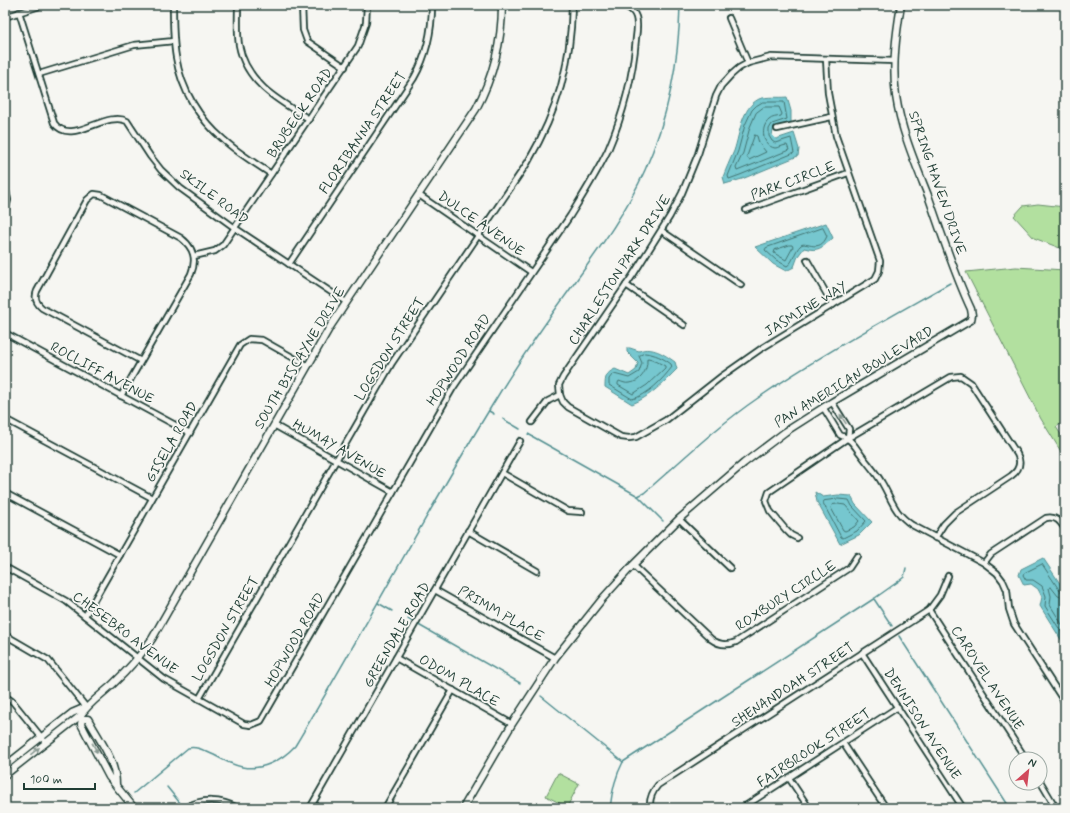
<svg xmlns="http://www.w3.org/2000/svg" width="1070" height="813" font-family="Mynerve,sans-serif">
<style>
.green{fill:#b2e09f;stroke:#688e6a}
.water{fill:#76c7cf;stroke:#539091}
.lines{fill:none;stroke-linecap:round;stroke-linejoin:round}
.shore{stroke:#427472;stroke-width:1}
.stream{stroke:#539091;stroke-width:1.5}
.minor-casing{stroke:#1f3d34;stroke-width:8}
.tertiary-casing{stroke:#1f3d34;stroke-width:9}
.minor{stroke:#f6f6f2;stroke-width:4.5}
.tertiary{stroke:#f6f6f2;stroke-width:6}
.oneway{fill:#8a9a93}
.labels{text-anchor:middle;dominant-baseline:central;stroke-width:3.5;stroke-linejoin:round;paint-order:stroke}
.street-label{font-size:14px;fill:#1f3d34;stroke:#f6f6f2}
</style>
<rect width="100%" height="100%" fill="#f6f6f2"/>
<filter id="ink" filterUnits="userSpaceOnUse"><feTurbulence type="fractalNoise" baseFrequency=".025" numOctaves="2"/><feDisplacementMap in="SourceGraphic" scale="8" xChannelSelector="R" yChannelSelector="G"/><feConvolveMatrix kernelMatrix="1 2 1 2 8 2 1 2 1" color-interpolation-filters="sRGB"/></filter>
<g filter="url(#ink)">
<g class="green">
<polygon points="1038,204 1065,207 1065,250 1034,238 1014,216 1023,206"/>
<polygon points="1016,267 1065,270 1065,421 1056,427 1065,441 1065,458 1041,419 966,272"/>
<polygon points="558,773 579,784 567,807 546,796"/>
</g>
<g class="water">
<path d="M787,97L791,111V123L774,127L772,135L776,139L794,133L799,149L798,156L742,179L725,184L723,177C726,169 730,160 734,151C740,134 741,108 759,99C767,96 779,98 787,97Z"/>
<path d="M826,223L833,238C821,248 819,252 804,248L798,256L794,267L786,271L773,264L755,247Z"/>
<path d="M627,348H630L639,351C652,346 664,354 675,362L677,369C664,382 650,397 632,404L605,387C605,377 606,373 615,369L629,375L636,370L638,363L627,352Z"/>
<polygon points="815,492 823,497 838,495 851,496 855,504 872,522 859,535 840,544 817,502"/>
<polygon points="1043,558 1065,591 1065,646 1040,606 1042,597 1038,589 1031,584 1024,585 1019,575 1021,569"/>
</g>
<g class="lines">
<g class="shore">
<polygon points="763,102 784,102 787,119 772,124 769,129 769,136 772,141 775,143 791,138 794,153 740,175 729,179 728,176 738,151 745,125 752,110 756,106"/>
<path d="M764,107H779L782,114L781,116C777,117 772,117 769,120C760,127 762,146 775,148C779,148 783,145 787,145L789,150L737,171L736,168L743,153L750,127L756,113Z"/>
<polygon points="755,135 757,136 759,143 766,152 749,160 747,157"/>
<path d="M823,228L827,236C820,254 806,241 801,245C794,251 794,262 787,266L776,260L765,250L766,248Z"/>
<polygon points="790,245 792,245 793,247 786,260 779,256 774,253 775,250"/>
<path d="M645,353C655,354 663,358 671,364L672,367C663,379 647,396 632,399L609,385V379L612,375L614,374L629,378L639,372L642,363L639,356Z"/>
<path d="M648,358L652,359L665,366V368L647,385L633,394L618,385V383L619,381C622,382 626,384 629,383C640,383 648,370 647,360Z"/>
<polygon points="838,499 849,500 852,506 866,521 857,531 843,538 841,537 823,503 824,501"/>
<polygon points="838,504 845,505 859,521 854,527 845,531 843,530 831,508 832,505"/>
<polyline points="1065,593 1060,591 1042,564 1024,573 1023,575 1026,580 1033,580 1042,586 1046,596 1045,606 1065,638"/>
<polyline points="1065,598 1058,596 1051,587 1049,588 1051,596 1050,605 1065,629"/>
</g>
<g class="stream">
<polyline points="489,411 494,414"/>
<polyline points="503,419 520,429"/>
<path d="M528,434L638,496L644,493C681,461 717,426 758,398C819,356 885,320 950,283"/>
<polyline points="638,496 663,521"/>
<polyline points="874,599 892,626"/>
<polyline points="378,603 392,611"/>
<polyline points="408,619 520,683"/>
<polyline points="899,636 1010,808"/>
<polyline points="541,696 623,762"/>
<polyline points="167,787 180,803"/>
<path d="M134,793L188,748C198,746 204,751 214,755C223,760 232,765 242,767C262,771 282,760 295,746C361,636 421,522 488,412C514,368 543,326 573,285C599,249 627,211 645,170C668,118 679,62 680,5"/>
<polyline points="115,808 118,805"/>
<path d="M610,808C612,791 615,777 623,762L875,598L899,581L904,577L906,568"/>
</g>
<g class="minor-casing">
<g id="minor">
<path d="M173,5C173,22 173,40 176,57C181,89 199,119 224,140C238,153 255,163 271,174"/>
<path d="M238,5C238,18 237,32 239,45C246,83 279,101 309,119"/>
<polyline points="302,5 303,30 307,41 345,67"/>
<polyline points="572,5 608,5"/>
<path d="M19,12L54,123C71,147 105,110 127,121L150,156L161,170L180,188L235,228L346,302"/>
<polyline points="5,17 43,5"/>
<polyline points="729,18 748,63"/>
<polyline points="39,74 134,45 174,41"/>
<polyline points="777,129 831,117"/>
<polyline points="5,186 8,200 5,212"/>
<polyline points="419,195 531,272"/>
<polyline points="746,210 848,173"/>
<polyline points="662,231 741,285"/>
<polyline points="194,256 215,251 223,245 358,46 366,23 367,5"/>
<polyline points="807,260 833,305"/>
<path d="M289,264L414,78C427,55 432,31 432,5"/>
<polyline points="626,285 684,325"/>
<polyline points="5,333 190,433"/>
<polyline points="560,395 563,402 568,407 621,437 629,438 636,437 666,420 722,376 762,348 875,279 879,271 880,261 836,136 828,93 826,59"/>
<path d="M121,396L191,274C197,259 194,248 181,238L101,195L94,194L87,200L37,291C34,298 36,303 42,308L141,361"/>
<polyline points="832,402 849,429 848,438"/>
<path d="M823,407L840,435C850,438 854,445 860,453C867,463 876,472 882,483C892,500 894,513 912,525L984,563L997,573L1003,581L1007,590L1009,609L1014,624L1065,703"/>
<polyline points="5,419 152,498"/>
<polyline points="532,422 548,401 560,395 559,385 563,377 633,275 670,216 682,193 698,154 716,96 721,86 731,75 739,68 748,63 771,57 895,61"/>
<polyline points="274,425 393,492"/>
<polyline points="502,473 568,511 582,512"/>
<polyline points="5,493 120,555"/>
<polyline points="679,519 730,568"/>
<polyline points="468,531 537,571"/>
<path d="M797,538L791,535L786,530L770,511L766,501L769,492L848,438L951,377L961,376L971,383L1017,454C1022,463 1019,470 1011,476L955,513L944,524L935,538"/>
<path d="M984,563L991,554L1046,518C1056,516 1060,521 1065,529"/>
<path d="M633,565L711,639C719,645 727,646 736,642L849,568L857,556"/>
<path d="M5,567L66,601L164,679L244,724L251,725L261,721L453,388L570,216C583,195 597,173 608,150C623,115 633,76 636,38C637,31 638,23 636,17C633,8 625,6 617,5"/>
<polyline points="435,590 555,658"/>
<polyline points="929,610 1026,759"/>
<polyline points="85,616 240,345 249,339 262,340 308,366"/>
<polyline points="5,635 48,660 86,707"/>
<polyline points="862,653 963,808"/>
<polyline points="396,658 512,724"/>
<polyline points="5,696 13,702 46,743"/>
<path d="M199,699L392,363L528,162C558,110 571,65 572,5"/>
<polyline points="843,743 886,808"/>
<polyline points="789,778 809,808"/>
<polyline points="1040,781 1056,808"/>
<path d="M185,808C202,798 221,799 238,808"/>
<polyline points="310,808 520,441"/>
<polyline points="385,808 453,690"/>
<path d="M650,808C649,799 652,792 658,785L929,610L940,595L948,576"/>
<polyline points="742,808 898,707"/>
</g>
</g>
<g class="tertiary-casing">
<g id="tertiary">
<polyline points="5,766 72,713 86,707"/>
<path d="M5,775L80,716C89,703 101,695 113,684C128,670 141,655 152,639L330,327L476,109C493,77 502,42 502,5"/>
<path d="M116,784C116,761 99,739 88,719H82L81,724L109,777L134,808"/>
<path d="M463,808L512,724L555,658L603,598L633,565L679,519L744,463L785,432L832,402L971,320L972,315L971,309C954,273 942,235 929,198C916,165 901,131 896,96C892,66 896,35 901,5"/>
</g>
</g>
<use href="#minor" class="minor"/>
<use href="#tertiary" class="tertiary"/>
</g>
<defs><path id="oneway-solid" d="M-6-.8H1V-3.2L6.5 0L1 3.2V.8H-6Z"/></defs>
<g class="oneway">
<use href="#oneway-solid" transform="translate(843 419) rotate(-123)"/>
<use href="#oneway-solid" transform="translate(95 748) rotate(61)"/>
<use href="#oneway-solid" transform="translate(35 751) rotate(-39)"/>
</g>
</g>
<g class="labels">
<g class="street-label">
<text transform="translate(300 113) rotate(-56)">BRUBECK ROAD</text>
<text transform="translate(363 133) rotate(-56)">FLORIBANNA STREET</text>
<text transform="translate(793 181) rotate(-20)">PARK CIRCLE</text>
<text transform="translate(937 183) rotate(71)">SPRING HAVEN DRIVE</text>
<text transform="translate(214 197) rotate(37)">SKILE ROAD</text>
<text transform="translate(481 224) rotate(35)">DULCE AVENUE</text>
<text transform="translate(620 270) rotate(-57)">CHARLESTON PARK DRIVE</text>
<text transform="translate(806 309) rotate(-31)">JASMINE WAY</text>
<text transform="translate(390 349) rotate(-58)">LOGSDON STREET</text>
<text transform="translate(300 358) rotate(-59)">SOUTH BISCAYNE DRIVE</text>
<text transform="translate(459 360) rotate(-57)">HOPWOOD ROAD</text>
<text transform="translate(102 373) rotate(28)">ROCLIFF AVENUE</text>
<text transform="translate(854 377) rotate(-31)">PAN AMERICAN BOULEVARD</text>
<text transform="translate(172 442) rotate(-60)">GISELA ROAD</text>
<text transform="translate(339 449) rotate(30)">HUMAY AVENUE</text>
<text transform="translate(786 596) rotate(-33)">ROXBURY CIRCLE</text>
<text transform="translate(501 614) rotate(30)">PRIMM PLACE</text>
<text transform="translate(226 629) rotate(-60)">LOGSDON STREET</text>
<text transform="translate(125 633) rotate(37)">CHESEBRO AVENUE</text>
<text transform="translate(397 635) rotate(-60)">GREENDALE ROAD</text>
<text transform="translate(295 640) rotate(-60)">HOPWOOD ROAD</text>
<text transform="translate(987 678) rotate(57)">CAROVEL AVENUE</text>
<text transform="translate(459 681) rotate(30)">ODOM PLACE</text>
<text transform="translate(793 685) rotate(-33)">SHENANDOAH STREET</text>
<text transform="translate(922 724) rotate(57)">DENNISON AVENUE</text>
<text transform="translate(814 748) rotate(-33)">FAIRBROOK STREET</text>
</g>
</g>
<rect width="1070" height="813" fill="none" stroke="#f6f6f2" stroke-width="20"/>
<rect x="10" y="10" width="1050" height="793" fill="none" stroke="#1f3d34" stroke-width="1.5" filter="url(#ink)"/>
<g transform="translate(1028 771) rotate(28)"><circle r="19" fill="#f6f6f2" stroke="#a0aca6"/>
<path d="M0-3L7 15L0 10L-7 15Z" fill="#d1495b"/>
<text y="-6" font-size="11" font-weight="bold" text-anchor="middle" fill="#1f3d34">N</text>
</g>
<path d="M24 783v6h71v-6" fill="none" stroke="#1f3d34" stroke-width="2"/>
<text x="30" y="783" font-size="12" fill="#1f3d34" stroke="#f6f6f2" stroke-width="3" paint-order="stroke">100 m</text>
</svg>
